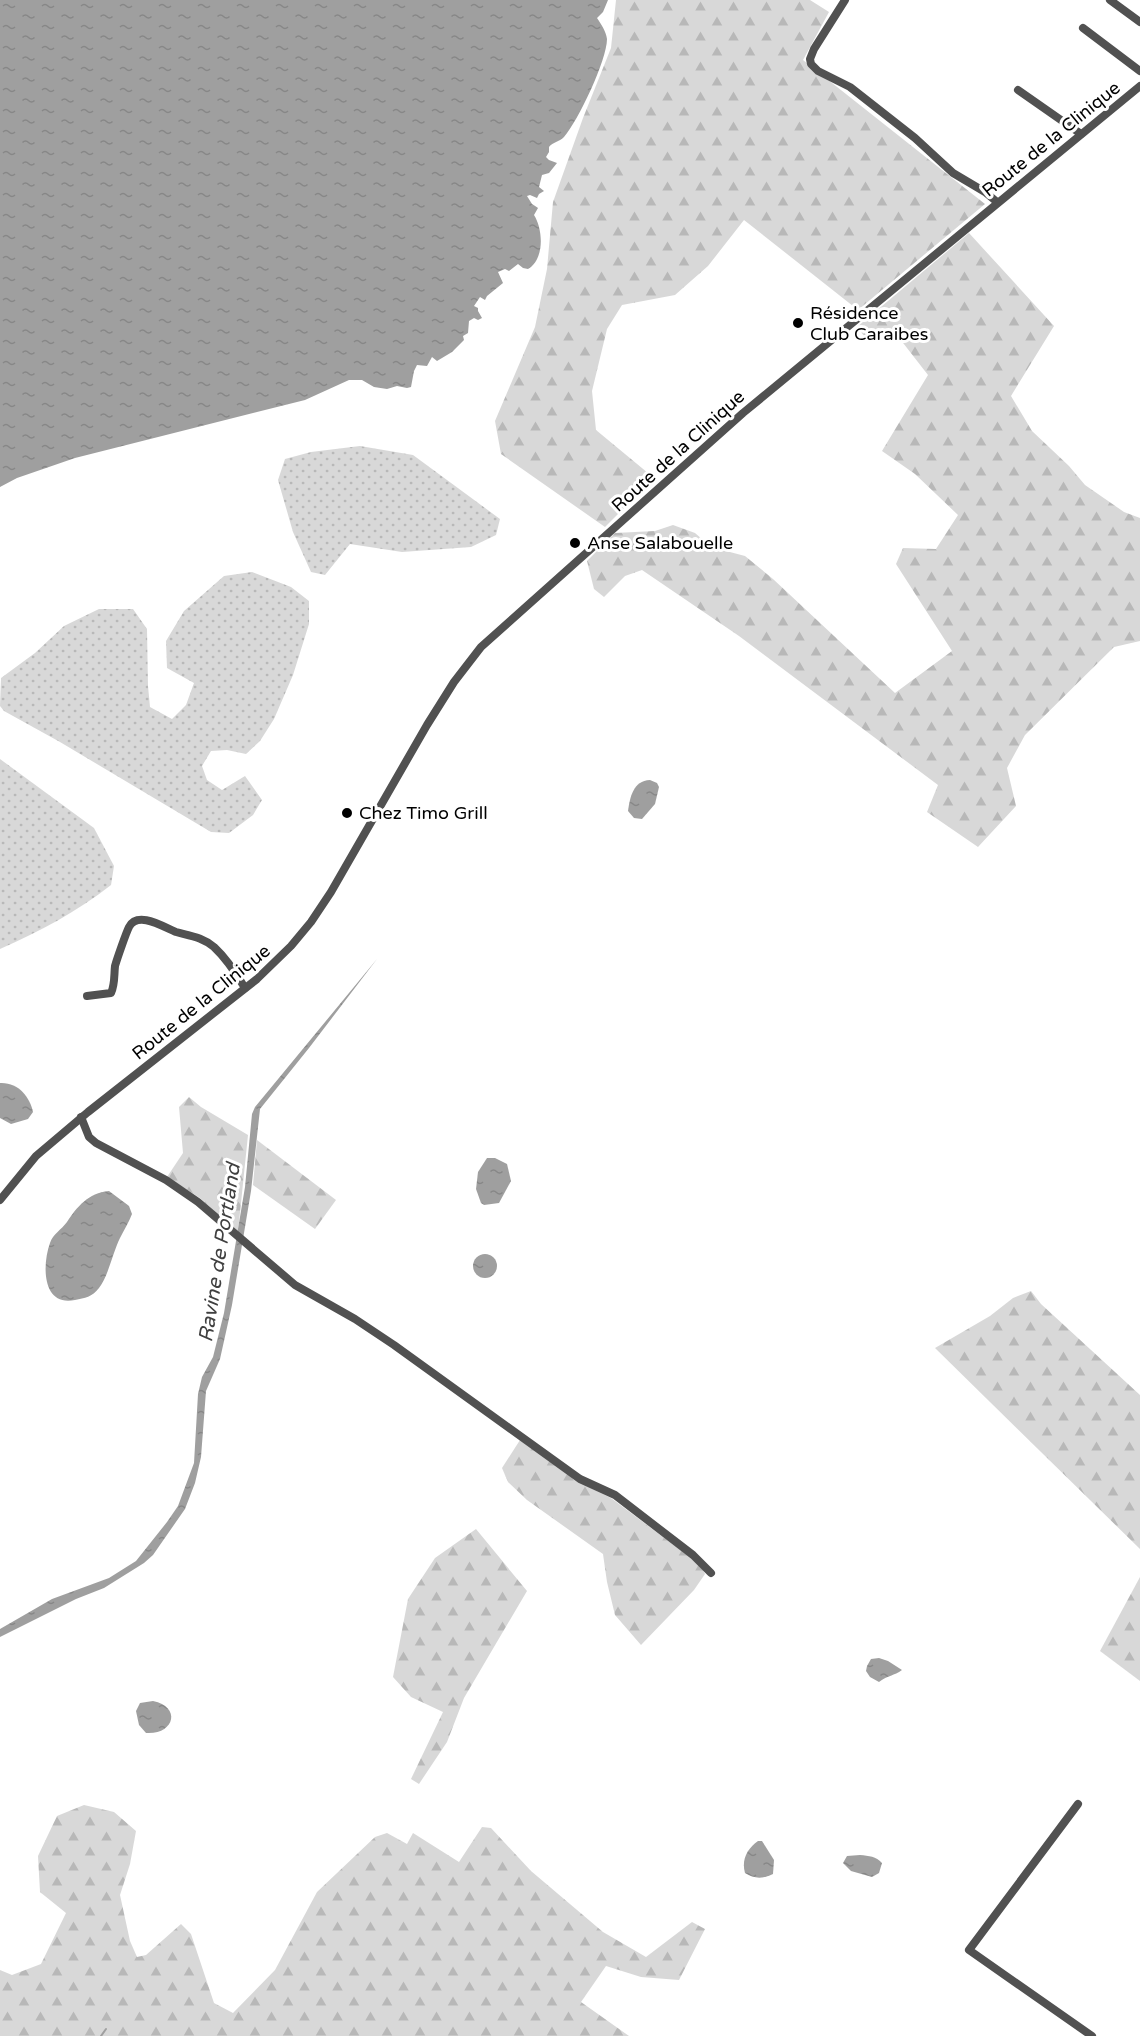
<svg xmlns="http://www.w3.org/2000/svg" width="1140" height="2036" font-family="'Varela Round',sans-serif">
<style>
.grass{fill:url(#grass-dots)}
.forest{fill:url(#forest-firs)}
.water{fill:url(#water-ripples)}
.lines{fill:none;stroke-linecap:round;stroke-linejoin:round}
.stream{stroke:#9f9f9f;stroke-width:2}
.minor{stroke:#515151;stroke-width:8}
.poi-dot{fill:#000;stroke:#fff;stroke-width:2}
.labels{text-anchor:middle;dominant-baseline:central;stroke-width:6;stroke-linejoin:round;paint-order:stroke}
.street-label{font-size:18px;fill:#000;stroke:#fff}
.poi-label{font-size:18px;fill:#000;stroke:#fff;text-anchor:start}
.water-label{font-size:20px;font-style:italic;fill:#404040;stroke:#fff}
</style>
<defs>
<pattern id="grass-dots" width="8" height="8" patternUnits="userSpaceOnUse" patternTransform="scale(1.5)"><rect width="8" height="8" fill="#d8d8d8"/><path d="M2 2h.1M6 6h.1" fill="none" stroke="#b8b8b8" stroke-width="1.8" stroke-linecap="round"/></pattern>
<pattern id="forest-firs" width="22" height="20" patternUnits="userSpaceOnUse" patternTransform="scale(1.5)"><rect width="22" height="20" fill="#d8d8d8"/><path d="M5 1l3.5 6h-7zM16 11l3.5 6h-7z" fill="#b8b8b8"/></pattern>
<pattern id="water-ripples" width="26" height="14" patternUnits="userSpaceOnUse" patternTransform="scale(1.5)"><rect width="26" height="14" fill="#9f9f9f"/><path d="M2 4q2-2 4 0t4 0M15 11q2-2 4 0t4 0" fill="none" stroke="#878787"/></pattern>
</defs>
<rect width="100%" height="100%" fill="#fff"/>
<g class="grass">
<polygon points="360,446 413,455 500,519 496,535 471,547 402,552 350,544 325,575 311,572 293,532 278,480 285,459 311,452"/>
<polygon points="252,572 291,587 309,601 309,624 293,675 274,719 260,741 246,754 227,750 211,751 202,766 207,780 222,790 245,776 262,800 253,815 229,833 211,832 60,742 4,711 0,706 1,678 35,653 64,626 99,609 133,609 147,629 148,686 150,707 172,719 186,705 194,683 167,668 166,641 184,611 224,576"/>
<path d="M0,759L94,828L114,866L111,885C77,912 40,931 0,949Z"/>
</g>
<g class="forest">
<polygon points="616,0 810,0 829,12 803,60 985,204 858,310 744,220 708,266 675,295 622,305 607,329 592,391 596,430 654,478 605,527 501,454 495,421 535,327 547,269 553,202 583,118 611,48"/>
<polygon points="969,233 1054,326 1011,396 1032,431 1069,466 1085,485 1124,512 1140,518 1140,641 1114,647 1025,735 1007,768 1016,806 978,847 927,812 938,785 739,636 642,570 625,576 604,597 594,589 587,561 615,533 655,531 673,525 695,533 711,547 745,556 773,579 895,693 952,651 896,564 903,548 936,549 958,515 915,474 882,451 928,375 900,339 864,336 857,327"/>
<polygon points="189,1097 201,1107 248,1135 238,1232 200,1198 167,1177 183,1153 179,1107"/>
<polygon points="257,1140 336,1200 315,1229 253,1185"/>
<polygon points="1031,1291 1041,1304 1140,1395 1140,1549 935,1348 990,1316 1013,1298"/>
<polygon points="520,1440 583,1484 611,1498 695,1561 703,1570 705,1574 694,1590 641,1645 615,1615 607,1582 603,1554 527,1500 508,1482 502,1468"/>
<polygon points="476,1529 527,1591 464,1698 447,1742 419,1784 411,1779 443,1712 411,1697 393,1677 408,1599 435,1558"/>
<polygon points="1140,1577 1140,1681 1100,1651"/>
<polygon points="84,1805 114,1812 136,1831 130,1864 120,1895 130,1941 137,1957 146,1955 181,1924 191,1934 214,2003 233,2013 275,1970 317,1892 375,1837 387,1833 407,1844 413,1833 459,1862 482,1827 491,1828 531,1871 603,1932 646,1957 692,1922 705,1929 679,1980 641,1977 606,1966 581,2002 629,2036 0,2036 0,1970 12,1975 41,1964 66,1913 40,1892 38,1856 57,1816"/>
</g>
<g class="water">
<path d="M0,0H608L603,12L597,18C601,24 606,31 607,39C607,60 578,121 564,137C559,142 553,142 549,147V152L546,157L549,160L557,163L549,173L542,175L539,187L544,191L539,194L537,198L530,195L527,196L532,204L538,208L534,215C543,229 545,259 528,269L523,268L518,264L509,271L505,269L498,272L503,283L487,296L485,300L480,297L474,306L478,308V311L482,318L478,320L474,318L469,321L468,333L463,336L464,340L452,352L437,361L432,357L427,366L417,365L414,371L411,387L407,388L397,386L387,389L374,387L362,380H349L305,400L75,458L17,478L0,487Z"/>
<path d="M650,780L657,783L659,787L655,804L642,819L634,818L628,811C630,797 633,781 650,780Z"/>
<polygon points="377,959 309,1048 260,1109 251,1191 232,1305 220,1359 206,1391 201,1457 195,1483 185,1509 153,1555 144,1563 104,1588 76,1599 0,1637 0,1629 52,1599 109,1578 136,1561 167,1522 178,1506 194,1463 198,1394 202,1377 213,1357 224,1313 245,1187 252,1114 255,1107"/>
<path d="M0,1083C18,1082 30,1097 33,1112L28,1119L11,1124L0,1118Z"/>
<polygon points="487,1158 495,1158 507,1164 511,1181 499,1203 484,1205 481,1203 476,1189 478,1172"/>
<path d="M109,1191L129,1206L132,1214C129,1222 124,1230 120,1238C113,1252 108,1277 99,1288C92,1297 85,1298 75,1300C42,1307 42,1265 50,1243C53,1234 61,1230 67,1222C77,1207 88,1193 109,1191Z"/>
<circle cx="485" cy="1266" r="12"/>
<path d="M879,1658L888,1661L902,1670C894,1676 888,1675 879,1682L870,1677L866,1671L867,1666L871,1659Z"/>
<path d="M153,1701C182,1707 174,1735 146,1733L139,1725L136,1711L140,1703Z"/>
<path d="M758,1841H762L774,1860L773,1874C763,1879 754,1879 745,1873C741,1859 748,1848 758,1841Z"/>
<path d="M860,1855C869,1856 876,1856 882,1863L879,1873L872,1877L851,1871L843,1863L847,1856Z"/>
</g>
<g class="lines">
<polyline class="stream" points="101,2036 106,2029"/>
<g class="minor">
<polyline points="845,0 814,49 810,59 811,64 818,71 850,87 915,138 953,173 985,192 997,202"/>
<polyline points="1110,0 1140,22"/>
<polyline points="1083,28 1140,71"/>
<polyline points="1018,90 1081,134"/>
<path d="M87,996L111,993C115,985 114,975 115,966C117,959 126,933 129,927C138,910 165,928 176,932C191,936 202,937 214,947C227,959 236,973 245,988"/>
<polyline points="81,1117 89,1137 96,1143 166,1180 198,1202 295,1285 355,1319 394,1345 580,1479 615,1495 693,1555 711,1573"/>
<polyline points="0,1200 36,1156 88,1112 257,979 291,946 311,922 331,892 427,725 454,682 481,647 743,413 1140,86"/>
<polyline points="1078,1804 969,1950 1092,2036"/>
</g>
</g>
<g class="poi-dot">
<circle cx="798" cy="323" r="6"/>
<circle cx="575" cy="543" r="6"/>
<circle cx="347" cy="813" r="6"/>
</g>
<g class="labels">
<g class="street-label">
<text transform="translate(1051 139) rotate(-39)">Route de la Clinique</text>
<text transform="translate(678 451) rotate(-42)">Route de la Clinique</text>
<text transform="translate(201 1002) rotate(-39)">Route de la Clinique</text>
</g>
<g class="poi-label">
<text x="810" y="313">Résidence<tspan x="810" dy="21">Club Caraibes</tspan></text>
<text x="587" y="543">Anse Salabouelle</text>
<text x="359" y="813">Chez Timo Grill</text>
</g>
<g class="water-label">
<text transform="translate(220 1253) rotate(-81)">Ravine de Portland</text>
</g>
</g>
</svg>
